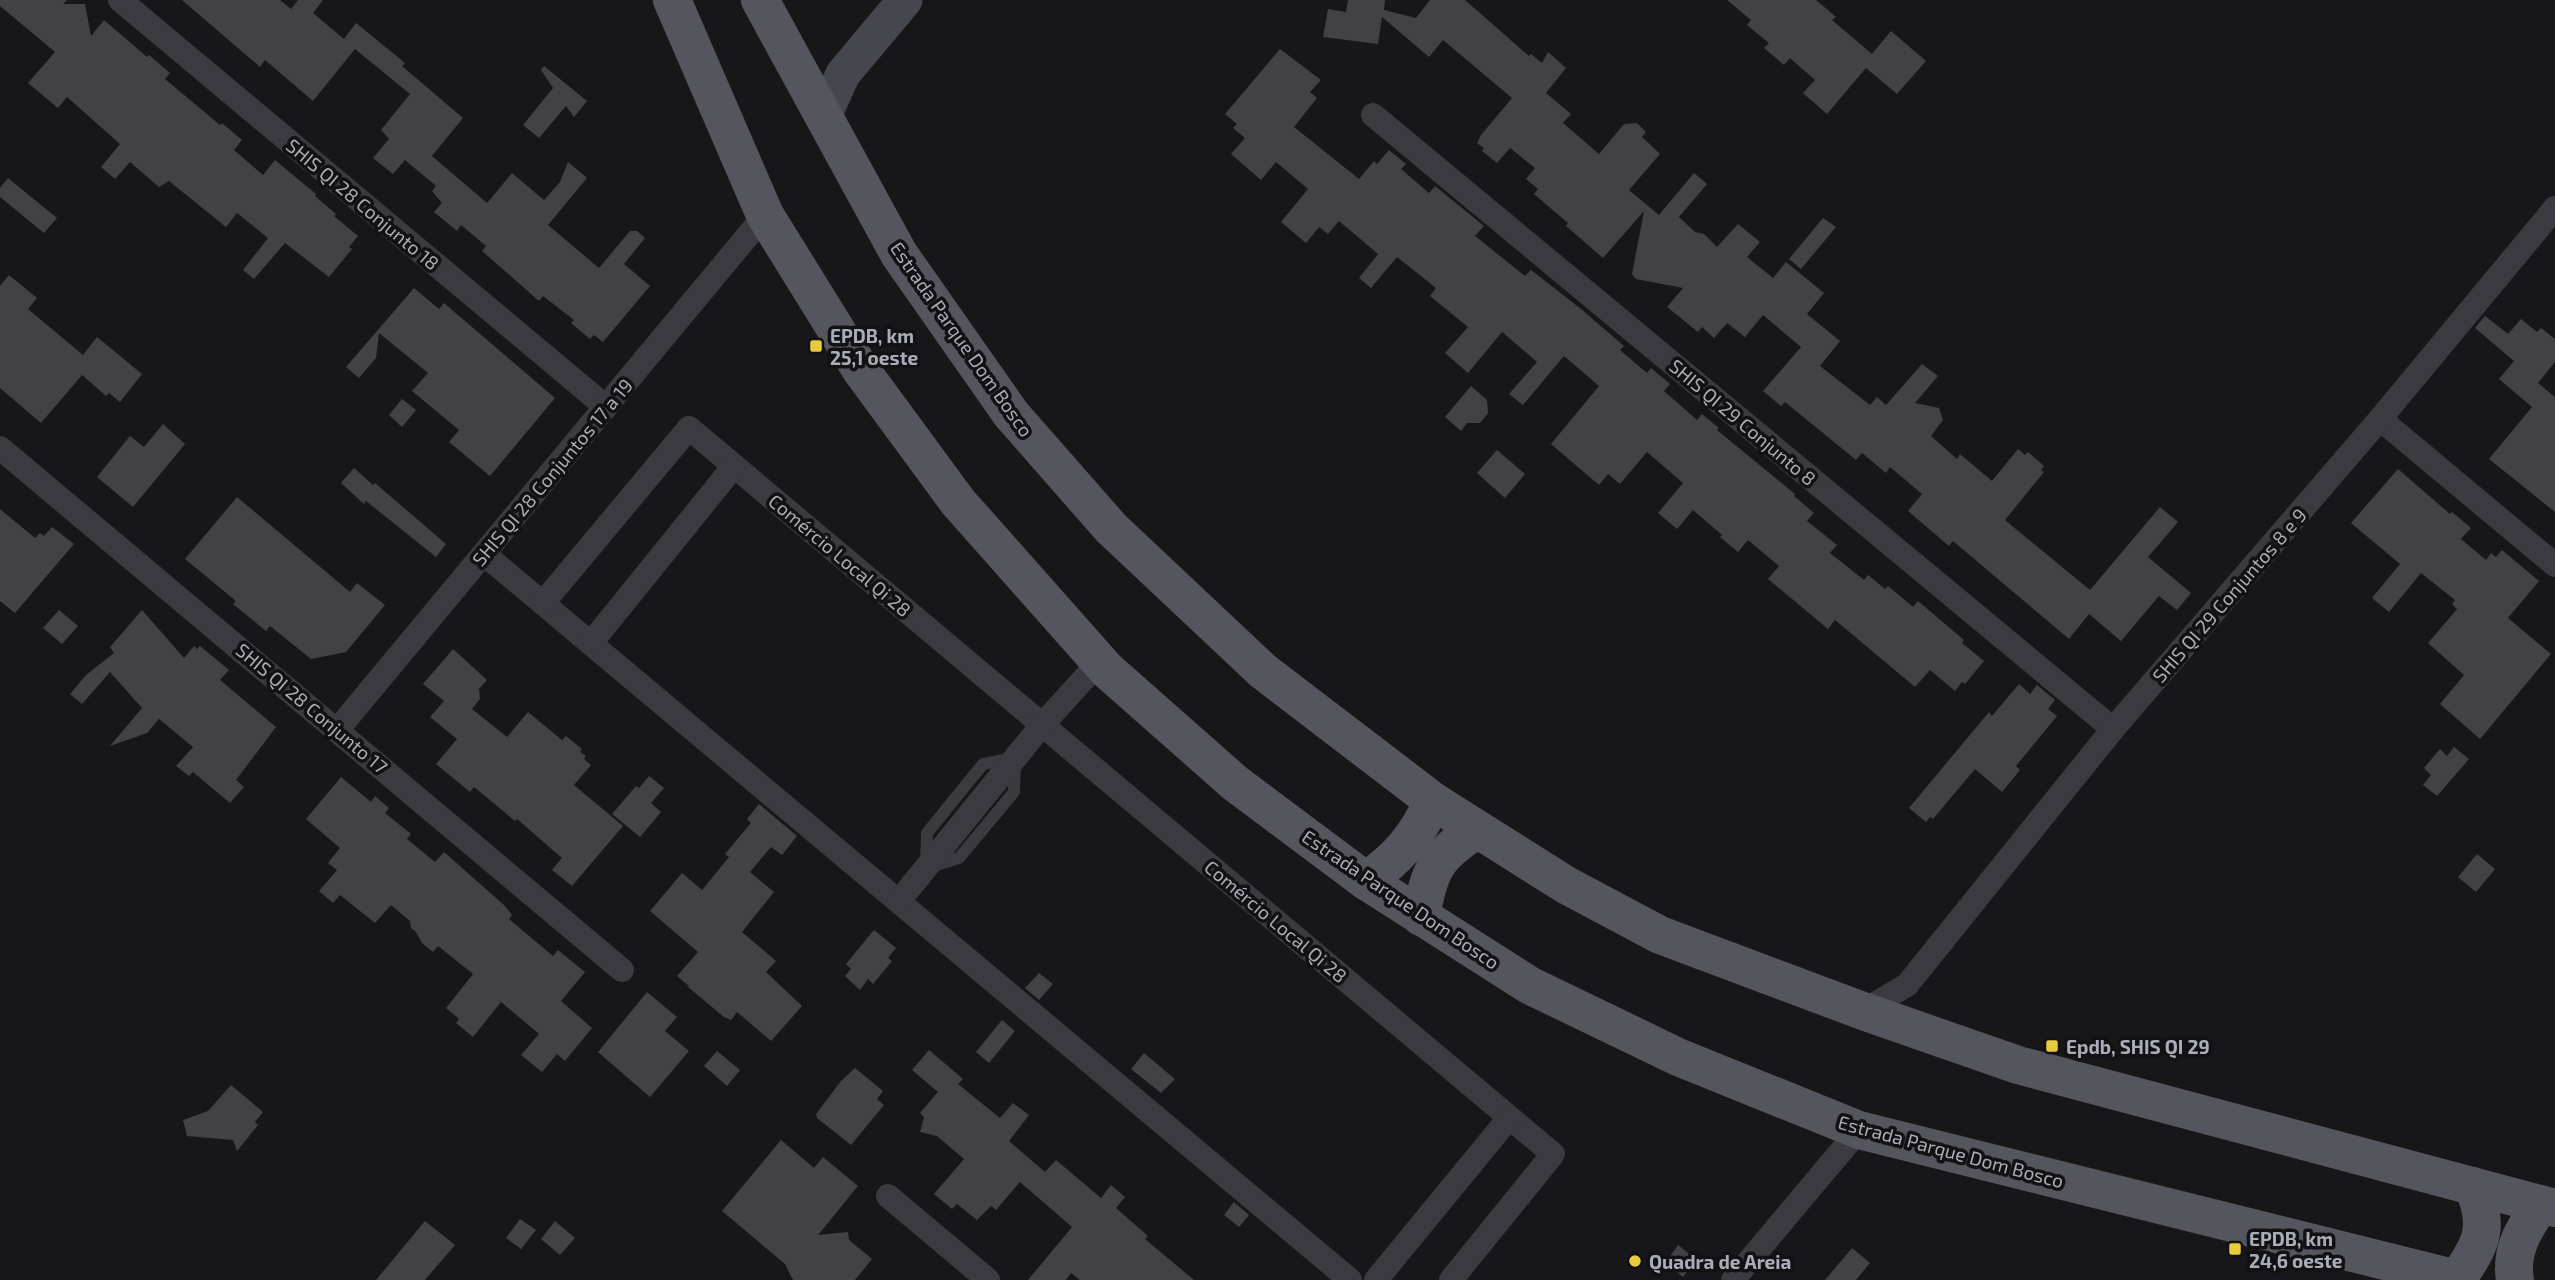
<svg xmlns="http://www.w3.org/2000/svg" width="2555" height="1280" font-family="'Exo 2',sans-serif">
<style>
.building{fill:#424146}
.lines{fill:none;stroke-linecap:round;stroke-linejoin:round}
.lane{stroke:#3a3a40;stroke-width:12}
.street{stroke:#3a3a40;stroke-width:24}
.secondary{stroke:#46474e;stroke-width:35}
.primary{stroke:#54555d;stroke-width:38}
.poi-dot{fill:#e9cb3f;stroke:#121214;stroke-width:2.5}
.labels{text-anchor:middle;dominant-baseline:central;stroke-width:7;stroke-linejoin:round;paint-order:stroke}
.street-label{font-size:19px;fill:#aaacb8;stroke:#121214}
.poi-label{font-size:19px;font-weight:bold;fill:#aaacb8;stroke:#121214;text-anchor:start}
</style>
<rect width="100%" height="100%" fill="#171719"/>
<g class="building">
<polygon points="0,0 67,0 63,4 85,4 91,36 104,20 147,57 149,55 170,73 165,79 220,125 222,123 242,140 234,150 263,175 275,160 316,194 315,196 336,214 334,216 358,236 349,247 352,249 329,277 285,243 254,279 243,270 268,238 237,213 226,227 169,181 159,187 130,162 115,179 101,167 120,144 67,97 58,108 28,83 55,52 0,6"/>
<polygon points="182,0 280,0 291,9 298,0 323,0 313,13 344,39 356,23 405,63 402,66 463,118 432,156 487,203 512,173 544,200 560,182 568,162 587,178 548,225 599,268 630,231 637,231 645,238 624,264 650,286 603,342 594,335 590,339 571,323 574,320 543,296 539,301 482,251 486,246 461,225 457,231 434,212 442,203 432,191 436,186 405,160 393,174 373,158 389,139 381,130 410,94 355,49 313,101 265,60 260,67"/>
<polygon points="1348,0 1385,0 1384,10 1416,18 1430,0 1465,0 1529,56 1531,54 1542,63 1548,52 1566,68 1546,93 1571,114 1563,123 1599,154 1624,124 1637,123 1646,132 1642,137 1660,154 1629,190 1659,215 1694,173 1707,184 1679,217 1695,232 1704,234 1717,247 1738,224 1760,242 1747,257 1773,278 1786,262 1824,293 1807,314 1840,341 1820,366 1870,405 1877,397 1886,405 1922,364 1938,376 1915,403 1939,408 1943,420 1931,436 1957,459 1960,454 1992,481 2018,449 2025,455 2028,452 2044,466 2041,470 2044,472 2005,520 2090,590 2160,507 2178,522 2148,557 2191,593 2177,610 2159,596 2121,641 2089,614 2069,639 1953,541 1949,546 1908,511 1922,494 1890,467 1886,473 1862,453 1856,460 1785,402 1781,406 1763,391 1801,347 1763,315 1745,337 1727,323 1714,338 1702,327 1698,332 1667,307 1683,288 1636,279 1632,274 1644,211 1603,258 1566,226 1568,223 1534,194 1538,189 1526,179 1535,168 1510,148 1497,163 1482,151 1484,148 1477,143 1481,135 1512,98 1443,40 1429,57 1382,17 1378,44 1323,37 1328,9 1346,12"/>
<polygon points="1727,0 1816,0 1836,17 1832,20 1872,54 1891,31 1926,61 1897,94 1866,68 1827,114 1803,93 1815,80 1790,58 1784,65 1764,48 1769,43 1747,25 1751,20"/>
<polygon points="1280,49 1321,80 1310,92 1317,98 1294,127 1359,179 1374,161 1377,164 1389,150 1406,164 1401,169 1429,193 1435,186 1484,226 1475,236 1525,276 1531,270 1581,309 1624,346 1620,350 1647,373 1651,368 1670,384 1664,391 1697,420 1702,414 1719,428 1717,430 1795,494 1794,496 1814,513 1807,521 1837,545 1830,553 1864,580 1868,575 1885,589 1888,586 1913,607 1918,601 1964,640 1962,643 1984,661 1965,684 1962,682 1955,691 1930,670 1915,687 1835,620 1828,629 1768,579 1779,566 1748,540 1738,552 1720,537 1722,535 1693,510 1677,529 1658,513 1683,483 1647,452 1620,484 1608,474 1599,485 1551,444 1599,386 1564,356 1523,405 1509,394 1537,362 1502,332 1468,373 1445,353 1468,327 1430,296 1436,288 1397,257 1371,288 1359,278 1378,254 1339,221 1328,234 1319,227 1306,243 1281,222 1308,189 1276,162 1261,180 1231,154 1245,138 1233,128 1237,124 1225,114"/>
<polygon points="544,66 587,101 574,117 566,106 539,138 523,125 553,88 541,70"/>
<polygon points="8,178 57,218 44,233 0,197 0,188"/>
<polygon points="1823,218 1836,227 1801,269 1789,259"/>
<polygon points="9,275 37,298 28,309 83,355 97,337 142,374 120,402 109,393 106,396 82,375 41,423 0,388 0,286"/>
<polygon points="414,288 439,309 444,303 555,398 490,476 449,442 459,430 412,391 428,373 379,333 376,358 359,378 346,367"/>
<polygon points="2485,316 2508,334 2521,319 2537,332 2541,328 2555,339 2555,362 2538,383 2555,397 2555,512 2489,459 2532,407 2499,379 2514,361 2475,328"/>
<polygon points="1471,386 1487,400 1488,413 1480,423 1467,423 1461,431 1445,417"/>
<polygon points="402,399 416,410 402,427 389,415"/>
<polygon points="163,424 185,444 133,507 97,477 130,436 144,447"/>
<polygon points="1497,450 1525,474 1505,498 1477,473"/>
<polygon points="354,468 373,485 375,483 446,544 436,557 366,501 364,504 341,483"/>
<polygon points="2398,469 2450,514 2452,512 2471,528 2461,539 2486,560 2491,553 2496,557 2502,550 2539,581 2508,618 2551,654 2480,739 2440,704 2464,675 2428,643 2457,609 2452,604 2455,600 2421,573 2389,612 2372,598 2400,564 2351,523"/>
<polygon points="237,497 350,592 357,583 385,605 346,652 311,659 270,626 266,631 233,604 236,601 185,559"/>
<polygon points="0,509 35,538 40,533 44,536 52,527 74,544 15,613 0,601"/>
<polygon points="59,610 78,626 62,644 43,628"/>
<polygon points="142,610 184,658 194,646 197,649 200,646 229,670 220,680 276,727 236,780 244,787 230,803 193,772 189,776 176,766 193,747 159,719 147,733 110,746 142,708 110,672 82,704 70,694 86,675 114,653 110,647"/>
<polygon points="453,649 487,680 479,689 480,699 472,709 507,737 528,712 562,740 566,736 582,749 580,752 586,756 584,759 591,765 574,785 623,826 572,886 552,870 562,858 517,819 515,821 474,787 470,792 436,764 457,739 430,717 444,701 423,684"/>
<polygon points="2019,684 2030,694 2037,685 2055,700 2048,709 2057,716 2016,766 2020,770 2002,792 1975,769 1933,819 1930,817 1926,822 1909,808 1989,712 1992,716"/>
<polygon points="2454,747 2469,759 2437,796 2423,785 2431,775 2424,768 2440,749 2447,756"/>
<polygon points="649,776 664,788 651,803 661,812 640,837 612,814 636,786 639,788"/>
<polygon points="341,777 371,802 375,796 389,808 385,813 411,834 407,839 435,862 444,852 504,905 512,915 509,919 553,956 558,950 585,972 561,1001 592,1028 565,1061 557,1054 542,1072 521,1055 539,1034 501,1002 473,1037 456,1023 459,1019 446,1008 473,974 438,946 433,952 422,943 416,932 411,928 410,921 391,905 375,923 340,895 333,903 319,891 337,870 328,863 340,848 306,819"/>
<polygon points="759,804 797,836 782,855 771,847 750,872 774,892 742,932 776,961 766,972 802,1006 771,1041 737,1012 731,1020 724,1017 688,987 689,986 677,976 698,952 650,911 682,873 702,890 729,857 725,854 751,823 747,819"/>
<polygon points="2477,854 2495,869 2476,892 2458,877"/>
<polygon points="874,930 896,948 888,958 892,961 873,984 868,979 860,990 845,976 851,969 846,964"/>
<polygon points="1039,973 1053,984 1039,1000 1025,988"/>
<polygon points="647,992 677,1017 665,1031 689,1051 650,1097 598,1052"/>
<polygon points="1002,1020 1015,1031 989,1063 976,1052"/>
<polygon points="929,1050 963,1079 958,1084 1000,1118 1013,1103 1029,1115 1009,1141 1045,1172 1056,1160 1101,1198 1111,1185 1125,1197 1116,1208 1148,1236 1145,1239 1194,1280 1080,1280 1071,1273 1066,1280 1028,1280 1072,1227 1020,1182 996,1210 991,1206 977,1220 957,1204 952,1209 934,1194 964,1159 937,1136 920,1132 924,1117 920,1113 938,1092 912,1070"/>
<polygon points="717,1051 740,1070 727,1086 704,1066"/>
<polygon points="1144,1053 1175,1079 1161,1093 1131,1069"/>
<polygon points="855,1068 883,1091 877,1099 884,1105 851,1145 817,1118 816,1114 841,1081"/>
<polygon points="231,1085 263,1112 255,1122 258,1125 237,1151 233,1140 187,1136 183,1120 208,1111"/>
<polygon points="781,1140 814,1168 823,1157 858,1186 818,1235 848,1232 849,1240 872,1259 855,1280 793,1280 785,1264 722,1211"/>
<polygon points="1234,1202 1249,1215 1239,1227 1224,1215"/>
<polygon points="520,1219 536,1230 521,1249 506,1238"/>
<polygon points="425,1221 455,1245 425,1280 376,1280"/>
<polygon points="555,1221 575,1238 560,1255 541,1239"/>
<polygon points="1678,1245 1696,1259 1683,1277 1665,1263"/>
<polygon points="1852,1248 1870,1263 1856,1280 1825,1280"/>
</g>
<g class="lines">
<polygon class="lane" points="1015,758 1014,792 959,858 926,868 927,833 983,764"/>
<g class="street">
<polyline points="120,0 606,407"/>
<polyline points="1373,115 2113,729"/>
<polyline points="2380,419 2555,565"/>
<polyline points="0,448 622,970"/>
<polyline points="484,554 1350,1280"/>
<polyline points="543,603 689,428 1553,1154 1451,1280"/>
<polyline points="591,643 734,466"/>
<polyline points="338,729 765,215"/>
<polyline points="899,901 1042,725 1091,671 1090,652"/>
<polyline points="1863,1011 1907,985 2113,729 2380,419 2555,208"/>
<polyline points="888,1196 988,1280"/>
<polyline points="1376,1280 1509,1118"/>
<polyline points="1733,1280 1859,1130"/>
</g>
<polyline class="secondary" points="824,116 843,74 905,0"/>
<g class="primary">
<polyline points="672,0 765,215 861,370 958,502 1107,670 1235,783 1366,881 1529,985 1678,1057 1859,1130 2461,1280"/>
<polyline points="760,0 899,254 1011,414 1111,528 1263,671 1433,801 1566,885 1660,935 1863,1011 2018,1065 2555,1208"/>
<path d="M1366,881C1398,858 1416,838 1433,801"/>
<path d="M1421,917C1429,870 1436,855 1477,830"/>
<path d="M2457,1279C2482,1244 2490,1227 2473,1186"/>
<path d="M2515,1280C2510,1250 2524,1229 2540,1205"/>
</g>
</g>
<g class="poi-dot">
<rect x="809" y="339" width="14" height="14" rx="3.5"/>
<rect x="2045" y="1039" width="14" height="14" rx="3.5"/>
<rect x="2228" y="1242" width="14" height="14" rx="3.5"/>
<circle cx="1635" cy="1261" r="7"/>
</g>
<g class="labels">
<g class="street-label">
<text transform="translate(363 204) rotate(40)">SHIS QI 28 Conjunto 18</text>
<text transform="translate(962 339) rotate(55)">Estrada Parque Dom Bosco</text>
<text transform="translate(1743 422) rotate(40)">SHIS QI 29 Conjunto 8</text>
<text transform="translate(552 472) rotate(-50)">SHIS QI 28 Conjuntos 17 a 19</text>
<text transform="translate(840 555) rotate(40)">Comércio Local Qi 28</text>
<text transform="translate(2229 595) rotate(-49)">SHIS QI 29 Conjuntos 8 e 9</text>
<text transform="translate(312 708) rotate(40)">SHIS QI 28 Conjunto 17</text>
<text transform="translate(1401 899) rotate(34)">Estrada Parque Dom Bosco</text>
<text transform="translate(1276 921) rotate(40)">Comércio Local Qi 28</text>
<text transform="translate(1951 1151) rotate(15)">Estrada Parque Dom Bosco</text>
</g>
<g class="poi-label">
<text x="830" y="335">EPDB, km<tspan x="830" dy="22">25,1 oeste</tspan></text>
<text x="2066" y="1046">Epdb, SHIS QI 29</text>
<text x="2249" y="1238">EPDB, km<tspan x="2249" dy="22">24,6 oeste</tspan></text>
<text x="1649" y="1261">Quadra de Areia</text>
</g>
</g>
</svg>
